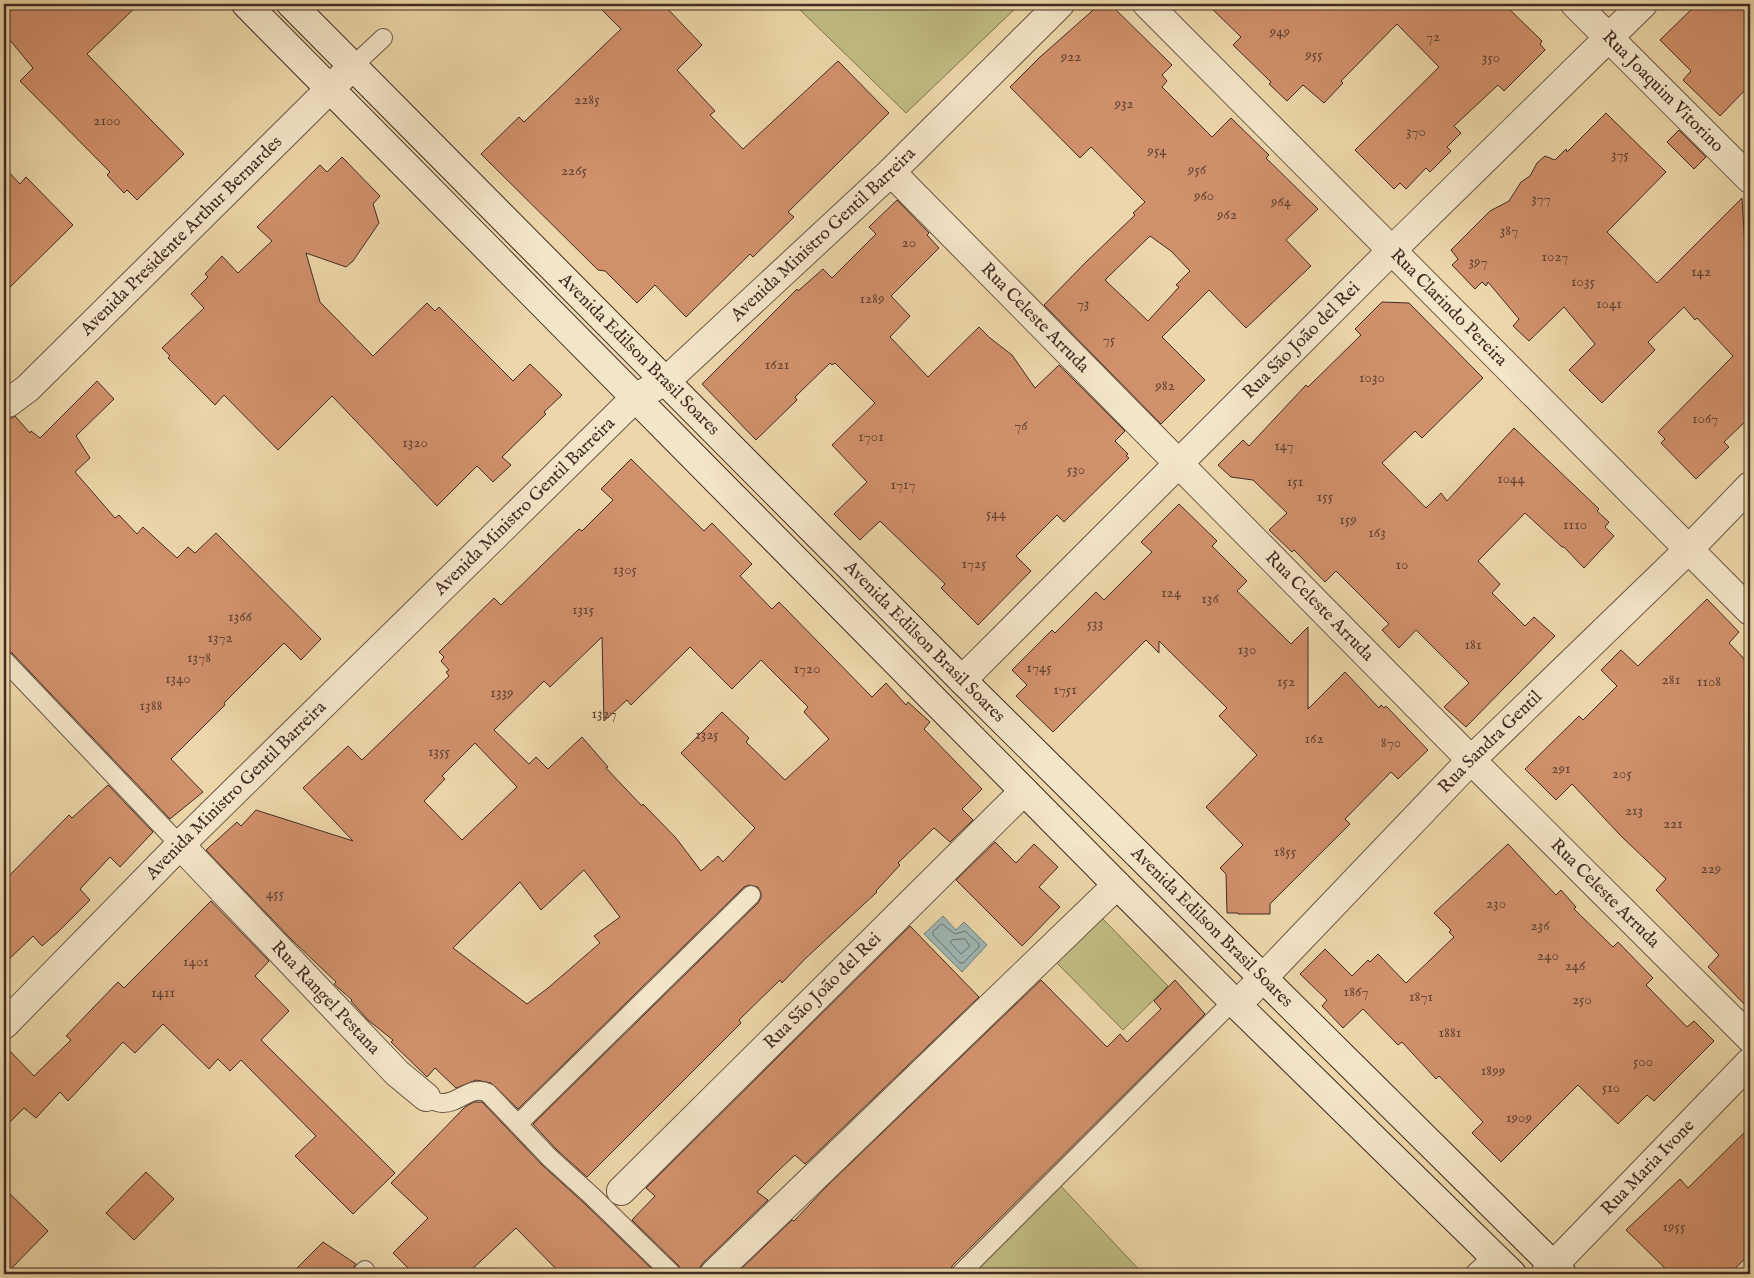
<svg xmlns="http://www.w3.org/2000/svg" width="1754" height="1278" font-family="'IM FELL English',serif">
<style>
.green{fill:#c0bc83;stroke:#807454}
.water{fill:#9db7b4;stroke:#787f7a}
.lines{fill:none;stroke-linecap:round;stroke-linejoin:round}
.shore{stroke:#6e726c;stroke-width:1}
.building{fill:#d1906c;stroke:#402c24;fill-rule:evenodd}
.service-casing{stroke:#6b5746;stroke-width:20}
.minor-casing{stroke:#6b5746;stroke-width:30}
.secondary-casing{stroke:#402c24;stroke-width:30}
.service{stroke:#f3e5c8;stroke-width:18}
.minor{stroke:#f3e5c8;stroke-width:28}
.secondary{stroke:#f3e5c8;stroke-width:28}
.labels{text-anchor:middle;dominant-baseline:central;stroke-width:4;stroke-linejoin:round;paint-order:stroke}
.number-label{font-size:15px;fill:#644536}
.street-label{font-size:18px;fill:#402c24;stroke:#f3e5c8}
</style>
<rect width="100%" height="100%" fill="#edd7aa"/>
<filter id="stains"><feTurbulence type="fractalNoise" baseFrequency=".004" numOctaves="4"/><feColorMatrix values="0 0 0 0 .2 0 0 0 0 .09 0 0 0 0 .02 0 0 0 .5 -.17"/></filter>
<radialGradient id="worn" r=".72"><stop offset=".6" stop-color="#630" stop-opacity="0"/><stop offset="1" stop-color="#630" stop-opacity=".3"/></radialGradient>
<g class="green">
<polygon points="794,4 1020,4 906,113"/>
<polygon points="1102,918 1168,986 1123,1030 1056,962"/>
<polygon points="1059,1184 1143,1274 968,1274"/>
</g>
<polygon class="water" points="943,916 956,930 964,922 987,945 962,972 924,934"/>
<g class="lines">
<g class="shore">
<polygon points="942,924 955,934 965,931 979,944 979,947 963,963 960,963 933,935 933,932"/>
<polygon points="965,939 970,946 961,954 950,942 952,940"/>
</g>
</g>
<g class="building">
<polygon points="13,4 139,4 87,54 184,154 137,200 127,190 124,193 107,175 110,172 20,81 33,68 4,33 4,12"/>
<polygon points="596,4 663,4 702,45 677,70 715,111 710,115 743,149 838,61 889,113 788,212 794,217 753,257 750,254 686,317 655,285 637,303 605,271 598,270 481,154 519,117 524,122 621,29"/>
<path d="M1100,4H1110L1172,65L1162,75L1167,81L1162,87L1212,137L1231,118L1269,155L1266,158L1318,209L1286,240L1311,266L1246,328L1209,290L1162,337L1205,380L1161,424L1044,305L1086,262L1135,215L1133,213L1145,202L1091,147L1080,158L1010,87L1040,57ZM1150,236L1171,251L1190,271L1176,285L1179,287L1148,321L1105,280Z"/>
<polygon points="1207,4 1504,4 1542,41 1540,44 1545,50 1504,91 1498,85 1454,126 1461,133 1447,147 1451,151 1430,172 1426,168 1406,189 1400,183 1394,189 1355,150 1439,67 1397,24 1341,81 1343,83 1324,103 1303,85 1287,101 1269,84 1271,82 1233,45 1241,37"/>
<polygon points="1697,4 1750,4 1750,85 1720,116 1683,80 1691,71 1660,40"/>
<polygon points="1606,113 1666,172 1607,232 1657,283 1742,198 1747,283 1750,280 1750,417 1724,442 1729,447 1696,479 1661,443 1665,439 1658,432 1733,356 1697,318 1695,320 1684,307 1648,342 1655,350 1602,403 1569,370 1595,344 1564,307 1529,341 1513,326 1519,319 1488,282 1486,286 1482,282 1475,289 1452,265 1458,259 1451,250 1490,211 1509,201 1521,182 1530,176 1537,163 1545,156 1555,160 1566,149 1567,152"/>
<polygon points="1679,130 1706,157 1694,169 1667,142"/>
<polygon points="342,157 380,196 373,204 379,223 353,261 346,267 306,253 320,302 373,356 427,303 435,311 439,307 513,381 530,364 562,395 544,412 546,414 502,457 511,465 493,482 477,466 437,506 332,396 278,450 224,395 215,405 168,358 170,356 162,348 204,308 191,294 208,277 205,274 222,256 238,273 272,241 257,227 320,165 327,172"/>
<polygon points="4,167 20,184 26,177 73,225 4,293"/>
<polygon points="897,200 929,233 927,235 939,248 891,296 910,316 890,337 928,377 979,327 990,338 1012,355 1035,388 1059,365 1125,431 1115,441 1128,454 1126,456 1129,458 1064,522 1057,515 1016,556 1031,571 978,625 941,588 945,584 880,521 860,540 834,514 867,482 832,445 875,403 835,363 832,365 830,363 795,397 797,400 756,440 702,384 797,289 798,291 823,269 832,278 876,234 869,227"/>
<polygon points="1382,302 1409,303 1483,378 1422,438 1415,431 1382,463 1426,508 1441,493 1447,501 1514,428 1599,509 1597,511 1609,522 1605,527 1614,536 1584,568 1564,547 1562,547 1525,513 1478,561 1500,584 1492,593 1525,626 1534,617 1555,636 1466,727 1444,707 1469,683 1416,630 1399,648 1382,630 1389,624 1336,571 1325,582 1294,550 1292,552 1269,530 1287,513 1253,480 1231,477 1218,465 1243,440 1249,446 1306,385 1308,387 1361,335 1355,329"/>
<polygon points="97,381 114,399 76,436 90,458 75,472 115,518 119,515 137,534 143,527 177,558 188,547 195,553 216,533 321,639 301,660 284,643 224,703 225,705 171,759 203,792 170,819 12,653 4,650 4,418 9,419 15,416 30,433 31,431 40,438"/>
<path d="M631,459L704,531L712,523L752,564L740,576L772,609L779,602L872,697L886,683L906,705L908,702L930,722L924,729L982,789L962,809L973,820L950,842L934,828L898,863L900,865L876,891L877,892L805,959L782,983L780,980L739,1020L741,1023L587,1177L557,1150L533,1124L758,903L761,898V893L758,887L749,885L744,887L518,1109L491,1083L476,1080L456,1088L435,1068L427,1077L391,1042L393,1040L368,1020L351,1001L352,1000L334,984L336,982L291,939L206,850L237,822L241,826L256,810L353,841L303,788L348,746L362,760L449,676L446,672L449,670L441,661L444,657L439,652L494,598L501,605L579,529L582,531L613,500L601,489ZM602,637L604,721L627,700L631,705L690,647L732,689L761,660L808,707L804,712L829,739L785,780L746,742L749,738L722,712L681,753L755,828L723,862L718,856L701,871L676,838L643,804L642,806L606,768L608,767L582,737L548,769L536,757L529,764L494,730L544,681L550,687ZM475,743L517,787L462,840L424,801L445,779L442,776ZM584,870L620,917L594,936L600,943L548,988L527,1004L453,948L520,882L541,910Z"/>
<polygon points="1179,504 1217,541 1212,546 1247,581 1237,591 1291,644 1308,627 1308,709 1345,672 1379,708 1381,705 1384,708 1386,706 1428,750 1398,779 1391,772 1345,819 1350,824 1270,904 1270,914 1238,914 1238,913 1227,913 1226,874 1220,868 1243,845 1206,807 1257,755 1219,716 1227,708 1159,641 1159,653 1146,640 1053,732 1016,696 1027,685 1012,670 1052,630 1055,633 1096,592 1104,600 1152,552 1141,542"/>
<polygon points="1707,599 1739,632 1729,643 1750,665 1750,1010 1708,967 1719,955 1656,890 1666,879 1621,836 1572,784 1556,800 1525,769 1579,716 1583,720 1617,686 1601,670 1621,650 1638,666"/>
<polygon points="108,785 153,832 120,867 110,857 80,889 90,900 58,932 42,946 33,936 4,964 4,881 69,815 72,818"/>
<polygon points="995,842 1016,863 1034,844 1058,867 1039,887 1060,907 1022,946 956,880"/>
<polygon points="1508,844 1556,895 1561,890 1576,907 1574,909 1613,947 1618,942 1653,978 1646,985 1687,1027 1694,1021 1714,1041 1654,1101 1647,1095 1618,1124 1578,1085 1501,1162 1472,1133 1483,1122 1439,1076 1436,1079 1402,1042 1398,1045 1363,1009 1343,1028 1322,1006 1327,1000 1300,974 1325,949 1352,976 1368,960 1370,962 1378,954 1406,983 1454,937 1449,932 1451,930 1434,913"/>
<polygon points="211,901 269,961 255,976 289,1011 261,1040 395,1173 353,1214 295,1156 316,1136 241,1060 230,1071 218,1059 209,1069 163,1024 135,1053 123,1042 68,1101 60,1092 36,1118 24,1108 4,1128 4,1045 34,1076 71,1040 66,1036 118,982 124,988"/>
<polygon points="910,926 979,997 805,1164 795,1155 779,1170 757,1192 768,1200 703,1263 699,1269 699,1274 682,1274 679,1266 632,1220 655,1196 646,1188"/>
<polygon points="1041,980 1107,1047 1120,1034 1127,1042 1161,1009 1154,1001 1175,980 1205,1014 952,1266 950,1274 736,1274 792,1220 794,1221 828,1185"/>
<polygon points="474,1102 482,1102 542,1165 585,1204 657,1274 561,1274 516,1228 467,1274 414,1274 393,1253 428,1218 391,1183 465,1107"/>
<polygon points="1750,1127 1750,1254 1729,1274 1671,1274 1626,1230 1680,1179 1688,1188"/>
<polygon points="146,1172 174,1199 134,1240 106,1213"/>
<polygon points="4,1188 48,1231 6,1274 4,1274"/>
<polygon points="323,1242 356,1264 351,1271 351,1274 291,1274"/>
</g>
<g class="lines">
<g class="service-casing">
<g id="service">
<polyline points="353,66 383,38"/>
<polyline points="4,660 180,845"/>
<path d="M426,1097C431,1099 436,1103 442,1103C459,1104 471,1084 488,1093L550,1158L592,1196L672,1274"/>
<polyline points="518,1124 751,895"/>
<polyline points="361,1274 365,1270"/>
<polyline points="960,1274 1233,1001"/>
<polyline points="1474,1274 1493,1256"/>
</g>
</g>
<g class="minor-casing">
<g id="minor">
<path id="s1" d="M1147,4L1750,611"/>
<path id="s2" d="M1575,4L1750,179"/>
<path id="s3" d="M891,172L1471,760L1750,1038"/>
<path id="s4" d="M8,403L28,388L353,66"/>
<path id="s5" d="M962,680L1392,250L1643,4"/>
<path id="s6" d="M180,845L397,1073L426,1097"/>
<path id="s7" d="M1237,1005L1471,760L1689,549L1750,486"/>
<path id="s8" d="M4,1025L180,845L636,397L666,381L891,172L1060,4"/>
<path id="s9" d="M621,1191L1024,791"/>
<polyline points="714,1274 1117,885"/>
<path id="s10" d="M1545,1274L1750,1062"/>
</g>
</g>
<g class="secondary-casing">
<g id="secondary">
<polyline points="246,4 1117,885 1237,1005 1512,1274"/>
<path id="s11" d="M291,4L962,680L1562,1274"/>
</g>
</g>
<use href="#service" class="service"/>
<use href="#minor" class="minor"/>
<use href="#secondary" class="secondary"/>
</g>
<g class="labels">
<g class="number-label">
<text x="1280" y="31">949</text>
<text x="1433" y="36">72</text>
<text x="1314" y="54">955</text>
<text x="1071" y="56">922</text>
<text x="1491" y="57">350</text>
<text x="587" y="99">2285</text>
<text x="1124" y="103">932</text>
<text x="107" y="120">2100</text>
<text x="1416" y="131">370</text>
<text x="1157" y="150">954</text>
<text x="1620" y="154">375</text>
<text x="1197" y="169">956</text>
<text x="574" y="170">2265</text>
<text x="1204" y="195">960</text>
<text x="1541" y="198">377</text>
<text x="1281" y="201">964</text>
<text x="1227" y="214">962</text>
<text x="1509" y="230">387</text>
<text x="909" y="242">20</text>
<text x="1555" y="256">1027</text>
<text x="1478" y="261">397</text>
<text x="1701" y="271">142</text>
<text x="1583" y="281">1035</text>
<text x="872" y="298">1289</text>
<text x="1083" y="303">73</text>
<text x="1609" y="303">1041</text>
<text x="1109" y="339">75</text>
<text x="777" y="364">1621</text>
<text x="1372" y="377">1030</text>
<text x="1165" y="385">982</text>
<text x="1705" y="418">1067</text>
<text x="1021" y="425">76</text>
<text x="871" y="436">1701</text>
<text x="415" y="442">1320</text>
<text x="1284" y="445">147</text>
<text x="1076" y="469">530</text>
<text x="1511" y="478">1044</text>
<text x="1295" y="481">151</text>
<text x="903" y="484">1717</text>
<text x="1325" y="496">155</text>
<text x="996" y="513">544</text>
<text x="1348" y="519">159</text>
<text x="1575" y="524">1110</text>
<text x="1377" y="532">163</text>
<text x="974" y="563">1725</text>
<text x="1402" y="564">10</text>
<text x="625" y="569">1305</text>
<text x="1171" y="592">124</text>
<text x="1210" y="598">136</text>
<text x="583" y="609">1315</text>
<text x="240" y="616">1366</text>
<text x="1095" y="623">533</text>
<text x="220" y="637">1372</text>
<text x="1473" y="644">181</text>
<text x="1247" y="649">130</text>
<text x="199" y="657">1378</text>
<text x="1039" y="667">1745</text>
<text x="807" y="668">1720</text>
<text x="178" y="678">1340</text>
<text x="1671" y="679">281</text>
<text x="1286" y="681">152</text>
<text x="1709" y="681">1108</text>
<text x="1065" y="689">1751</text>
<text x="502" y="692">1339</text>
<text x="151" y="705">1388</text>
<text x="604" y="713">1327</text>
<text x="707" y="734">1325</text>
<text x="1314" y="738">162</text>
<text x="1391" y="742">870</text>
<text x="439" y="751">1355</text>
<text x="1561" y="768">291</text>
<text x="1622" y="773">205</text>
<text x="1634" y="810">213</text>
<text x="1673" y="823">221</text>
<text x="1285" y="851">1855</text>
<text x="1711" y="868">229</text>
<text x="275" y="893">455</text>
<text x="1496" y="903">230</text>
<text x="1540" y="925">236</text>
<text x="1548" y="955">240</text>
<text x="196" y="961">1401</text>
<text x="1575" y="965">246</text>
<text x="1356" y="991">1867</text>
<text x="163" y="992">1411</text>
<text x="1421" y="996">1871</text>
<text x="1582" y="999">250</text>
<text x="1450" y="1032">1881</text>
<text x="1643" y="1061">500</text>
<text x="1493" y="1070">1899</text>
<text x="1611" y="1087">510</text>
<text x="1519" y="1117">1909</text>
<text x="1674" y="1226">1955</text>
</g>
<g class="street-label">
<text stroke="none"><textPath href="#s2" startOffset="124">Rua Joaquim Vitorino</textPath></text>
<text stroke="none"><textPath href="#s8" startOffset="1140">Avenida Ministro Gentil Barreira</textPath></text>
<text stroke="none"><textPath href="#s4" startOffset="241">Avenida Presidente Arthur Bernardes</textPath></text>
<text stroke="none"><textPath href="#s1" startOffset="428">Rua Clarindo Pereira</textPath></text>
<text stroke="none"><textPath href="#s3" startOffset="205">Rua Celeste Arruda</textPath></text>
<text stroke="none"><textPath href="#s5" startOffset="480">Rua São João del Rei</textPath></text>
<text stroke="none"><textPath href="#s11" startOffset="494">Avenida Edilson Brasil Soares</textPath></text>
<text stroke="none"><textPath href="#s8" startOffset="735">Avenida Ministro Gentil Barreira</textPath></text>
<text stroke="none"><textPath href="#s3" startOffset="610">Rua Celeste Arruda</textPath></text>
<text stroke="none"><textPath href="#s11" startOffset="899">Avenida Edilson Brasil Soares</textPath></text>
<text stroke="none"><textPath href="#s7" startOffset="365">Rua Sandra Gentil</textPath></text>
<text stroke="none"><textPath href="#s8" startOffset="330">Avenida Ministro Gentil Barreira</textPath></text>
<text stroke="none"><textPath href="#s3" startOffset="1015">Rua Celeste Arruda</textPath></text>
<text stroke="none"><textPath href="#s11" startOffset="1304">Avenida Edilson Brasil Soares</textPath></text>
<text stroke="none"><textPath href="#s9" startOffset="284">Rua São João del Rei</textPath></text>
<text stroke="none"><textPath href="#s6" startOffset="211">Rua Rangel Pestana</textPath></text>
<text stroke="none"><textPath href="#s10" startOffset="148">Rua Maria Ivone</textPath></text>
</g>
</g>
<rect width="1754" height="1278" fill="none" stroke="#edd7aa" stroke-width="20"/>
<rect x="5" y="5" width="1744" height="1268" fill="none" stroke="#402c24" stroke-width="2.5"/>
<rect x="10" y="10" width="1734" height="1258" fill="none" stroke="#402c24"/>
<rect width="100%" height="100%" filter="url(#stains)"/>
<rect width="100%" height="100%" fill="url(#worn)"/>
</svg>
